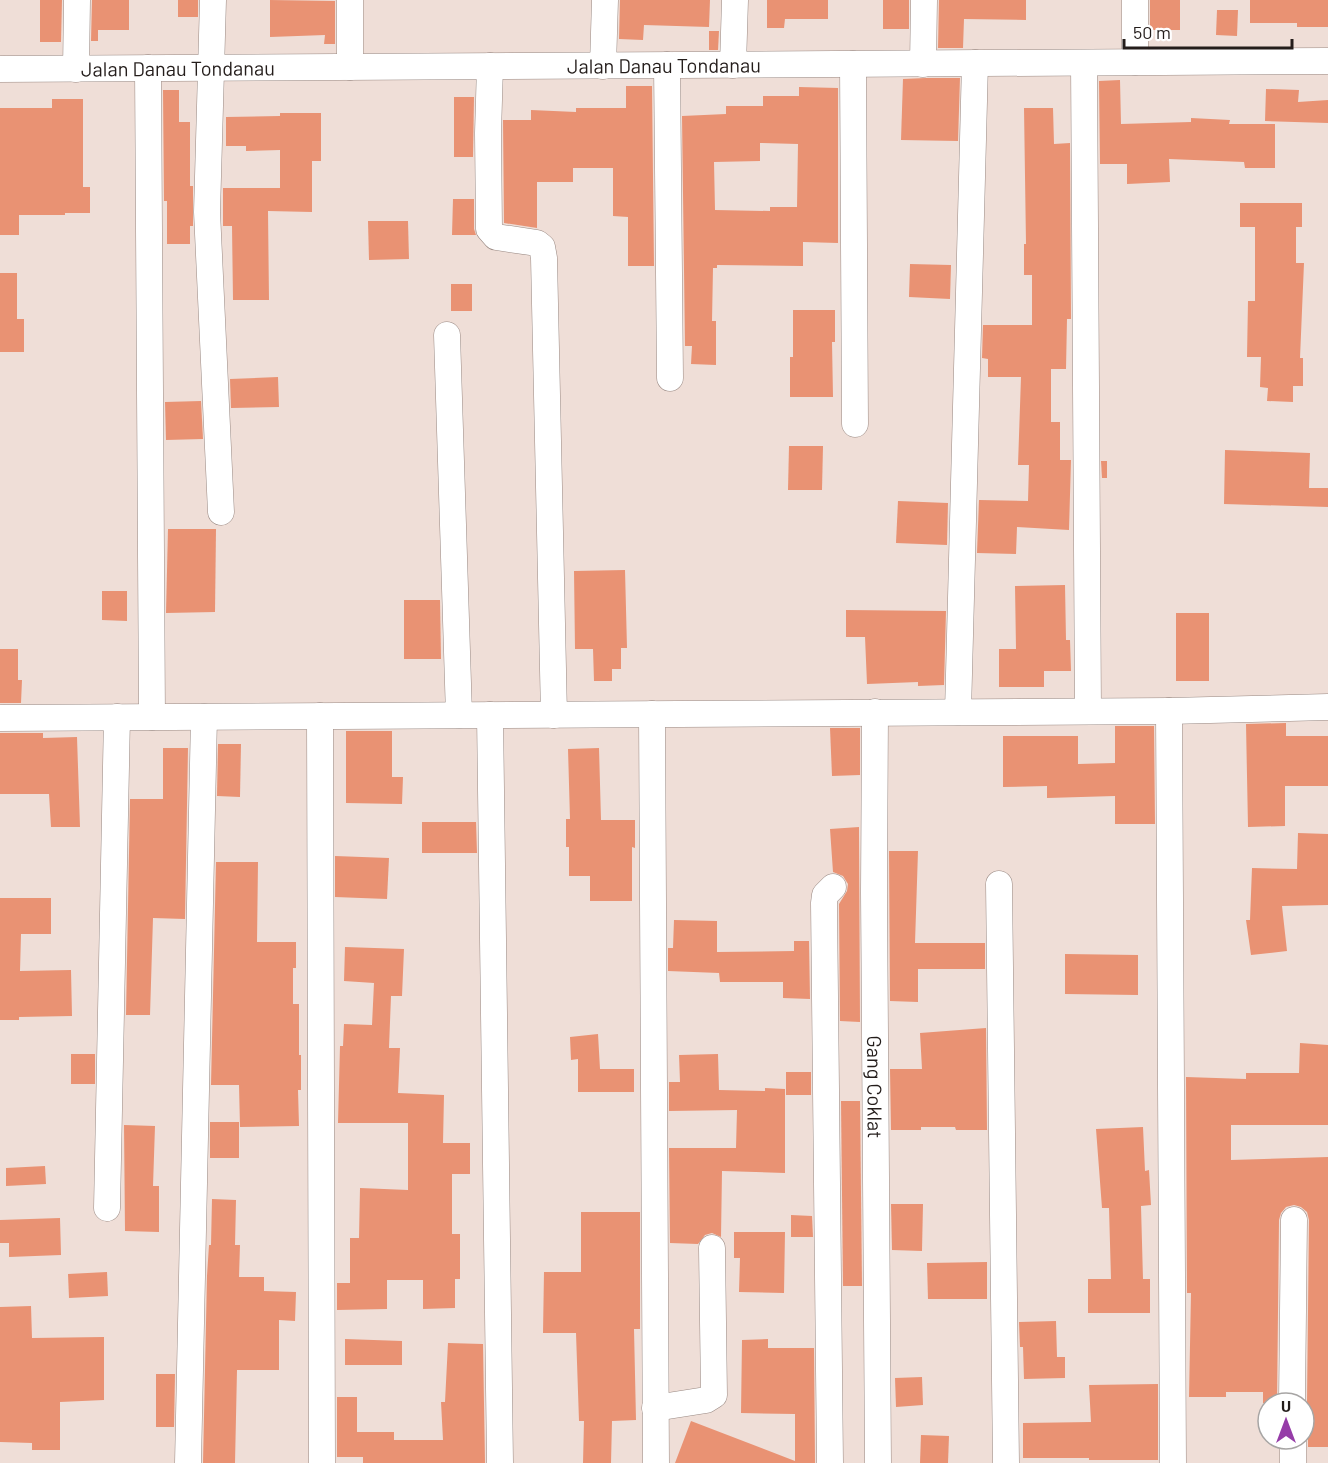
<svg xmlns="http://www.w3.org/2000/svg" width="1328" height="1463" font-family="Barlow,sans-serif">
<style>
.building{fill:#e99273;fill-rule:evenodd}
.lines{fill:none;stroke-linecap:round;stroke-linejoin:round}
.minor-casing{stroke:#998983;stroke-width:27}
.minor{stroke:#fff;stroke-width:26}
.labels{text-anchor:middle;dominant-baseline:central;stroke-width:4.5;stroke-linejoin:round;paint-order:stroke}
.street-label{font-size:20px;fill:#241d1b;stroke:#fff}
</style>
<rect width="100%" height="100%" fill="#efded7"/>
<g class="building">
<polygon points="40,0 62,0 61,42 40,42"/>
<polygon points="92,0 129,0 129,30 98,30 98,41 91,41"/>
<rect x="178" y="0" width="20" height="17"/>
<polygon points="270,0 335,1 335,44 324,44 325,35 270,37"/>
<polygon points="620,0 710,0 709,27 644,25 643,40 619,39"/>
<polygon points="767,0 828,0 828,19 785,19 784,28 767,28"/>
<rect x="883" y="0" width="26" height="29"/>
<polygon points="939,0 1026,0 1026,20 964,19 963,48 938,48"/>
<rect x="1150" y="0" width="30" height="30"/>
<polygon points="1250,0 1328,0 1328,27 1297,27 1297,23 1250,23"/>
<polygon points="1217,10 1238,10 1237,36 1216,35"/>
<polygon points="709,31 719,31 718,50 709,50"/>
<polygon points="926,78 960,78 958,141 901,140 903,79"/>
<polygon points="1120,80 1121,124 1191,122 1191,118 1230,120 1229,124 1275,124 1275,168 1245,168 1244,162 1169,159 1170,182 1127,184 1127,164 1100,164 1099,81"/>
<polygon points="626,86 652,86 654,266 628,266 628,217 613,216 613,168 573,168 573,182 537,182 537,228 504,223 503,120 531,120 531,110 576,112 576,108 626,108"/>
<path d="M799,87L838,88V243L803,242V266L717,265V268H713L712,321H716V365L691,364L692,346H685L682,116L726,114V106H763V96H799ZM760,143L798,144L797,207H770V211L715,210L714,162L760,161Z"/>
<polygon points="1266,89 1299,90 1298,102 1328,100 1328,123 1265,121"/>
<polygon points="163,90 179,90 179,122 190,122 190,186 193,186 193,226 190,226 190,244 167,244 167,201 164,201"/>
<polygon points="454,97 474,97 473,157 454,157"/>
<polygon points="52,99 83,99 83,187 90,187 90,213 65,213 65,215 19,215 19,235 0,235 0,108 52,108"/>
<polygon points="1024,108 1053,108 1054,144 1070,143 1071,319 1067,319 1066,369 1051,369 1051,422 1060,422 1060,460 1071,460 1069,530 1017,527 1016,554 977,553 979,500 1028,501 1029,465 1018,465 1021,377 988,377 988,359 982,358 983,325 1032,325 1032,275 1024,275 1024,244 1026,244"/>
<polygon points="280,113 321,113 321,161 312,161 312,212 268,211 269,300 233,300 232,226 223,226 223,188 280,188 280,150 246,151 246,146 226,146 226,117 280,116"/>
<polygon points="453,199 474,199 474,229 476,235 452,235"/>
<polygon points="1240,203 1302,203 1302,227 1296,227 1296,263 1304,263 1300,358 1303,358 1303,386 1293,386 1293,402 1267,401 1268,388 1260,387 1261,357 1247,357 1248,301 1255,301 1255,227 1240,227"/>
<polygon points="368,221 408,221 409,259 369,260"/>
<polygon points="910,264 951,265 950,299 909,297"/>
<polygon points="0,273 17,273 17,319 24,319 24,352 0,352"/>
<rect x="451" y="284" width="21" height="27"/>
<polygon points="793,310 835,310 835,342 832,342 833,397 790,397 790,357 793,357"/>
<polygon points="278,377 279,407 231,408 230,379"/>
<polygon points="201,401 203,439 166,440 165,402"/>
<polygon points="789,446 823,446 822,490 788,490"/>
<polygon points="1225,450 1310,453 1309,488 1328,488 1328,507 1224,504"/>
<polygon points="1101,461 1107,461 1107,478 1102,478"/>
<polygon points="898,501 948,503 947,545 896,543"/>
<polygon points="168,529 216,529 215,612 166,613"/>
<polygon points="625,570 627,648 621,648 621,669 612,669 612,681 594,681 593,649 575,649 574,571"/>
<polygon points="1065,585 1066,640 1070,640 1071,671 1044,671 1044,687 999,687 999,649 1016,649 1015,586"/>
<polygon points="102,591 127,591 127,621 102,620"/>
<polygon points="404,600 440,600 441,659 404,659"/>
<polygon points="846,610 946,611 944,685 918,686 918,682 867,684 865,637 846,637"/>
<rect x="1176" y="613" width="33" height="68"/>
<polygon points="0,649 18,649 18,680 22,680 21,703 0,703"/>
<polygon points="1286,723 1286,736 1328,736 1328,786 1285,786 1285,826 1248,827 1246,724"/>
<polygon points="1115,726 1154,726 1155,824 1115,824 1115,796 1047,798 1047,786 1003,787 1003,736 1078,736 1078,764 1115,763"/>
<polygon points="830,728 860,728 860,775 832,776"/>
<polygon points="346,731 392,731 392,777 403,777 402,804 346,803"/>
<polygon points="0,733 43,733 43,738 77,737 80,827 51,827 49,794 0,794"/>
<polygon points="218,744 241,744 240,797 217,796"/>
<polygon points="163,748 188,748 185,919 153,918 150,1015 126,1015 130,799 163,799"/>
<polygon points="599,748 601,820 635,820 635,848 632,847 632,901 590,901 590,876 569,876 569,847 566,847 566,819 570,819 568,749"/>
<polygon points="422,822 476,822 477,853 422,853"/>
<polygon points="859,827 859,834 860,1022 840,1021 839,904 847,891 848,884 843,876 833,872 830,829"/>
<polygon points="1298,833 1328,834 1328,905 1282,906 1287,951 1251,955 1246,920 1250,920 1252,868 1297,869"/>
<polygon points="889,851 918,851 915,943 985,943 985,969 918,969 918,1002 890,1001"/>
<polygon points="335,856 389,858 387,899 335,897"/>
<polygon points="216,862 258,862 257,942 296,942 296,968 293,968 293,1004 299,1004 299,1055 301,1055 301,1090 298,1090 299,1126 240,1127 239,1085 211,1085"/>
<polygon points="0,898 51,898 51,934 21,934 20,971 71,970 72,1016 19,1017 19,1020 0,1020"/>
<polygon points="674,920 717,921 717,952 794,951 794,941 809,941 810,999 783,998 783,982 720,982 719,973 668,971 668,948 673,948"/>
<polygon points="345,947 404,949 402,996 391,996 389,1048 400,1048 398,1093 444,1095 443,1143 470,1143 470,1174 452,1174 452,1234 460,1234 460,1279 455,1279 455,1308 423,1309 423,1280 387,1280 387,1309 337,1310 337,1283 350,1283 350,1238 359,1238 360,1188 408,1190 408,1123 338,1123 340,1046 343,1046 344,1024 372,1025 374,983 344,981"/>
<polygon points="1065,954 1138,955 1138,995 1065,994"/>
<polygon points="986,1028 987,1130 956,1130 955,1127 921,1127 921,1130 891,1130 890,1069 922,1069 920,1033"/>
<polygon points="598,1034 600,1069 634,1069 634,1092 578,1092 578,1059 571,1060 570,1037"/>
<polygon points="1300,1043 1328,1045 1328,1125 1231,1125 1231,1160 1328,1157 1328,1447 1308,1447 1308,1438 1304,1429 1304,1412 1307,1403 1309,1220 1307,1212 1301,1207 1294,1205 1286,1207 1281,1213 1279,1220 1277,1403 1263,1403 1263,1392 1226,1392 1226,1397 1189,1397 1191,1293 1187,1293 1186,1077 1246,1079 1246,1073 1299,1073"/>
<rect x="71" y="1054" width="24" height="30"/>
<polygon points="718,1054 719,1090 765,1091 765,1088 785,1089 785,1173 722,1171 721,1237 712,1233 705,1235 698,1244 670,1243 669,1148 736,1148 737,1110 669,1111 669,1082 680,1082 679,1055"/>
<rect x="786" y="1072" width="25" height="23"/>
<polygon points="841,1101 860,1101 862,1286 843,1286"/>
<rect x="210" y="1122" width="29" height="36"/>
<polygon points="124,1125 155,1126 153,1186 159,1186 159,1232 125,1231"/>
<polygon points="1143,1127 1145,1171 1149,1170 1151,1205 1141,1206 1143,1279 1150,1279 1150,1313 1088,1313 1088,1279 1111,1279 1109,1208 1102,1208 1096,1129"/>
<polygon points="45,1166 46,1184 6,1186 6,1168"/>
<polygon points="212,1199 236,1200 235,1245 240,1245 239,1277 264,1277 264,1291 296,1292 295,1321 279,1320 279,1370 237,1370 235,1463 203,1463 207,1276 209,1245 211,1245"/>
<polygon points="891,1204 923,1204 922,1251 892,1250"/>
<polygon points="581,1212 640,1212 640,1329 634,1329 636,1420 612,1421 611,1463 583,1463 584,1421 579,1421 576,1333 543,1333 544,1272 581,1272"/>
<polygon points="791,1215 812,1216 813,1237 791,1237"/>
<polygon points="60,1218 61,1255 9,1257 9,1243 0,1243 0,1220"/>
<polygon points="734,1232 785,1232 784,1293 739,1292 740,1258 734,1258"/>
<polygon points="987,1262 987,1299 928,1299 927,1263"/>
<polygon points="107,1272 108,1296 69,1298 68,1274"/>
<polygon points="31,1306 32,1338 104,1337 104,1400 60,1402 60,1450 32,1450 32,1443 0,1442 0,1307"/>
<polygon points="1056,1321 1057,1357 1065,1357 1065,1378 1024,1379 1023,1347 1020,1347 1019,1322"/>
<polygon points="345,1339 402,1341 402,1365 345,1365"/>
<polygon points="768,1339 768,1348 814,1348 815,1463 675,1463 691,1421 795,1461 795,1414 741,1413 742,1340"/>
<polygon points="448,1343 483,1344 485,1463 363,1463 363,1457 337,1457 337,1397 357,1397 357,1432 394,1432 394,1440 443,1440 441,1402 445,1402"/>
<polygon points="156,1374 175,1374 174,1427 156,1427"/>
<polygon points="922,1377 923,1405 896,1407 895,1378"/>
<polygon points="1158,1384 1158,1460 1089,1460 1089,1458 1023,1458 1023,1423 1091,1422 1089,1385"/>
<polygon points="921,1435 949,1436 948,1463 920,1463"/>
</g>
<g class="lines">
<g class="minor-casing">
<g id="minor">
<polyline points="213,0 207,212 221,512"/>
<polyline points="1135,0 1135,62"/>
<polyline points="1084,63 1088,711"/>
<polyline points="853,64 855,424"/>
<polyline points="923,64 924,0"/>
<polyline points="667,65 670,378"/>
<polyline points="733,65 735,0"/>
<polyline points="490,66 488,133 489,229 496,237 537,243 542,247 544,258 554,715"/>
<polyline points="603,66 605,0"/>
<polyline points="350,67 350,0"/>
<polyline points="148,68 152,717"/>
<path id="s1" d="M0,69L1328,61"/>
<polyline points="76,69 77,0"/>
<polyline points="447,335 459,715"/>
<polyline points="1169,711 1173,1463"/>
<path id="s2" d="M875,712L874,893L878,1463"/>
<polyline points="958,712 975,63"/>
<polyline points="652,714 656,1463"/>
<polyline points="490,715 500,1463"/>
<polyline points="320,716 322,1463"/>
<polyline points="0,718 1169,711 1328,707"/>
<polyline points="999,884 1006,1463"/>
<polyline points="107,1208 117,717"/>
<polyline points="1292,1403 1294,1220"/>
<polyline points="655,1408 706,1400 714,1395 712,1248"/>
<polyline points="1293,1439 1293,1463"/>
<polyline points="188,1463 204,717"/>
<polyline points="830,1463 824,903 825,895 833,887"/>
</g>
</g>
<use href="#minor" class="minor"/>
</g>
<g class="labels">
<g class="street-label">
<text stroke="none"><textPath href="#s1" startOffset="664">Jalan Danau Tondanau</textPath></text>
<text stroke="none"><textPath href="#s1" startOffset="178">Jalan Danau Tondanau</textPath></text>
<text stroke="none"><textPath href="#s2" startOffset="375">Gang Coklat</textPath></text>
</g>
</g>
<g transform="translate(1286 1421)"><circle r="28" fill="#ffffff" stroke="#a7a5a4" stroke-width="1.5"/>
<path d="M0-4.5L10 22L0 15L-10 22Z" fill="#963ca8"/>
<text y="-9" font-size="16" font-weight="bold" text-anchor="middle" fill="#241d1b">U</text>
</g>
<path d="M1124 39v9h168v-9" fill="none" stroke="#241d1b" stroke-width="3"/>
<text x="1133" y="39" font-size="18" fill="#241d1b" stroke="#ffffff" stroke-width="4.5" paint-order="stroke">50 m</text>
</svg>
